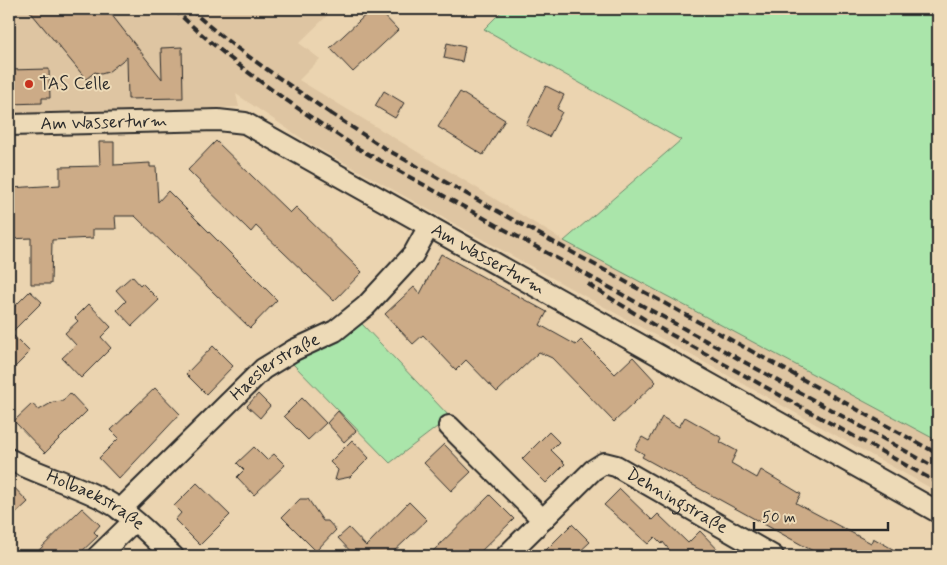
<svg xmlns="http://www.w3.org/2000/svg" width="947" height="565" font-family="Mynerve,sans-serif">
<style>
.built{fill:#dec5a2}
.green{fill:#aae5aa;stroke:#6a886a}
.building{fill:#ccab87;stroke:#2b2b2b}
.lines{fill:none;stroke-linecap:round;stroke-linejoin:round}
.street-casing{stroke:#2b2b2b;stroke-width:24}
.street{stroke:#eddab7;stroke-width:20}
.rail{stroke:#2b2b2b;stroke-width:4;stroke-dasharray:8 4;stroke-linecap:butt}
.poi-dot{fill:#c8321e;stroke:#eddab7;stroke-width:2}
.labels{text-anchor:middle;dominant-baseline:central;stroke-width:4;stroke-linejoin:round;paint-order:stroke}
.poi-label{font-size:18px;fill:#2b2b2b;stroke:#eddab7;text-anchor:start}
.street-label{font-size:18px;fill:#2b2b2b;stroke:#eddab7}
</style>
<rect width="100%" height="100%" fill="#ebd4b0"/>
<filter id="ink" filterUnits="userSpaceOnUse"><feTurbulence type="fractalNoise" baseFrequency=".02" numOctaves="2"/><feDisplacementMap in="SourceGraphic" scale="10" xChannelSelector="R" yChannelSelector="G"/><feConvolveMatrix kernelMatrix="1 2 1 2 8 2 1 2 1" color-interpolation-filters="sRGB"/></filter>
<g filter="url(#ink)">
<polygon class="built" points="9,9 334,9 299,43 320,59 299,80 564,241 938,441 938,492 307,142 236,94 239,107 9,116"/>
<g class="green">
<polygon points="504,9 938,9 938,441 564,241 681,140 484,29"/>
<polygon points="362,324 450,417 390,463 292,363 342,339"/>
</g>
<g class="building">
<polygon points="28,9 107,9 162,79 161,48 182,47 183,98 128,99 127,57 108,72 101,74 95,72 86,79"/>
<polygon points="372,9 378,9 398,30 353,72 330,48"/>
<polygon points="447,43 465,47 462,62 444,58"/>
<polygon points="49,69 50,98 42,98 42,103 9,104 9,70"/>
<polygon points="546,86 564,95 557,109 562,112 549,137 526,125"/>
<polygon points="384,91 404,103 395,118 375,106"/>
<polygon points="460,92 505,120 483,155 438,127"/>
<polygon points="216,141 290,213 296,207 362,272 334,301 256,226 251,232 188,170"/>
<polygon points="99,142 114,142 114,165 150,163 150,167 156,167 158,202 168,191 277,300 250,328 135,216 115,216 116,229 93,229 93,238 52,240 51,284 31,284 31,238 9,239 10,188 60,185 60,167 100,166"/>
<polygon points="441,254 547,312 540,325 576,345 581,340 615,374 633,357 656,382 614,422 552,358 539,352 497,392 466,360 456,370 423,335 413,344 385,314 414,287 420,294"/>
<polygon points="132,276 140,285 142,283 159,300 132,326 117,310 126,301 116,290"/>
<polygon points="30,291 42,302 11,333 30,352 9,373 9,312"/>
<polygon points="89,304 111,327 101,337 111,348 81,378 62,358 76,345 65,333 78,321 75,318"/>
<polygon points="213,346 233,366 206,394 186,374"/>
<polygon points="155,388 180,414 119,479 99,458 119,438 111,430"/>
<polygon points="70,393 87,411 45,453 14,421 32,404 39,410 53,402 63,401"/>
<polygon points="258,394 270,406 260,418 247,406"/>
<polygon points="302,398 326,423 308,440 284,416"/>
<polygon points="338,411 356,431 344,442 327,423"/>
<polygon points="662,417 679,427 685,417 722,438 720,442 737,451 731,463 757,478 761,470 801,494 796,503 871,543 873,538 905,556 822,556 642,457 644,454 635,449 642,437 649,441"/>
<polygon points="549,432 559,442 551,450 565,464 546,483 522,459"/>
<polygon points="352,440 369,458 350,477 335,480 338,470 330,462"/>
<polygon points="444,444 471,472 451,491 424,463"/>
<polygon points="254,447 267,460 274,454 285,465 254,495 237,477 244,470 237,463"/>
<polygon points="9,482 28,502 9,520"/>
<polygon points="197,483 230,515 200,545 175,520 181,513 174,506"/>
<polygon points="620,489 652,520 658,514 688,543 700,531 724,556 674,556 663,542 662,544 655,537 648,544 604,505"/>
<polygon points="490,495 514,519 476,556 428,556"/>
<polygon points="300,499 308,499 323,521 328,521 336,530 316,551 282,517"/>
<polygon points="409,502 427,520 389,556 355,556 338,538 349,528 366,546"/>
<polygon points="82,508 100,525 94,532 98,536 77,556 33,556"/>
<polygon points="572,524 590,542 575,556 540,556"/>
</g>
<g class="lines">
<g class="street-casing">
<g id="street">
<path id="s1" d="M9,125L218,120L245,123L938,512"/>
<polyline points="449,426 543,520"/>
<path id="s2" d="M9,459C45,478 87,487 121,510C140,523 156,541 173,556"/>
<path id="s3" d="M120,510L263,369L294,350L335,331L366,306L413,255L429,226"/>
<polyline points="98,556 134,521"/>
<path id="s4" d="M506,556L593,470L604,463L616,466L773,556"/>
</g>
</g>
<use href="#street" class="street"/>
<g class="rail">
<path d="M174,9C230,63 293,106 359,149L938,469"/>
<path d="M190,9C234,50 285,81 334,116"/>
<polyline points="330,113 384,148 519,223 938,454"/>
<polyline points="588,284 652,324 938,483"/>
</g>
</g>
</g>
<circle class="poi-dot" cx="29" cy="84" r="5"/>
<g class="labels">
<g class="poi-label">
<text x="39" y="84">TAS Celle</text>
</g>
<g class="street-label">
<text stroke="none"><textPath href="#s1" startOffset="95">Am Wasserturm</textPath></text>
<text stroke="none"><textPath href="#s1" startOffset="515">Am Wasserturm</textPath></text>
<text stroke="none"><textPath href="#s3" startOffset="212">Haeslerstraße</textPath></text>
<text stroke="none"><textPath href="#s4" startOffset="218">Dehningstraße</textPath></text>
<text stroke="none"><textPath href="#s2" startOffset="96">Holbaekstraße</textPath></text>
</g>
</g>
<rect width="947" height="565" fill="none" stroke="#eddab7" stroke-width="30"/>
<rect x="15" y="15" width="917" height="535" fill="none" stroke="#2b2b2b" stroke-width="2" filter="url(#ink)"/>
<path d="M754 522v8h134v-8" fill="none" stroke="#2b2b2b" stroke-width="2.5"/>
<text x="762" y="522" font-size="15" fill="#2b2b2b" stroke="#eddab7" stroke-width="4" paint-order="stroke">50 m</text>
</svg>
